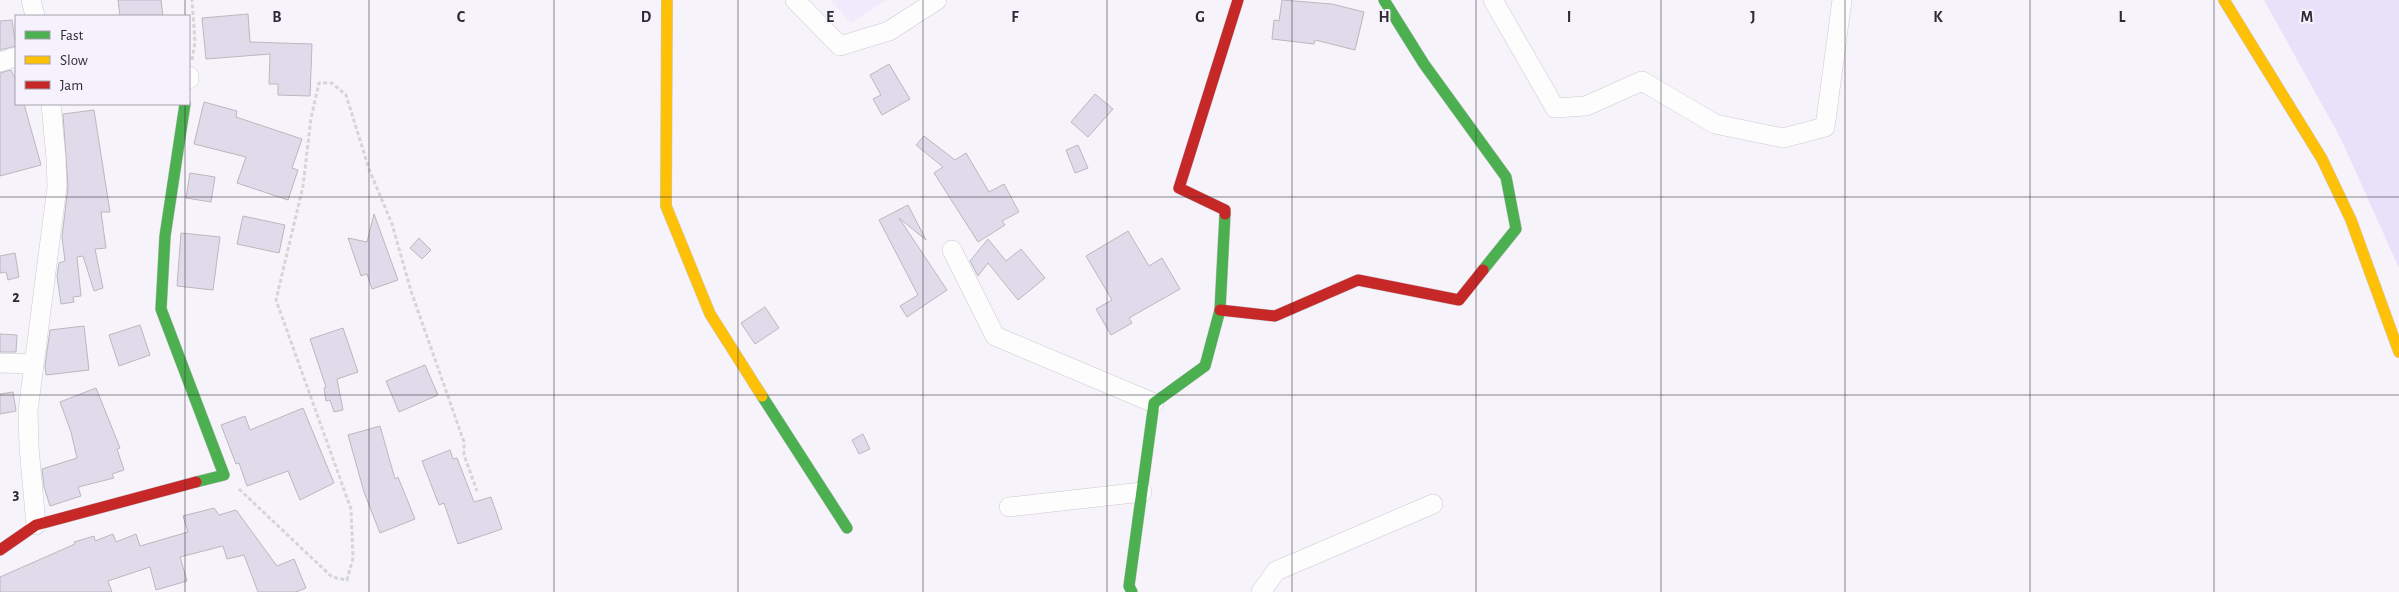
<svg xmlns="http://www.w3.org/2000/svg" width="2399" height="592" font-family="'Alegreya Sans',sans-serif">
<style>
.built{fill:#f0eafc}
.green{fill:#e9e1f9}
.building{fill:#e0dbea;stroke:#bab8bd}
.lines{fill:none;stroke-linecap:round;stroke-linejoin:round}
.street-casing{stroke:#cbc9d0;stroke-width:20}
.fast-casing{stroke:#cbc9d0;stroke-width:12}
.slow-casing{stroke:#cbc9d0;stroke-width:12}
.jam-casing{stroke:#cbc9d0;stroke-width:12}
.path{stroke:#d5d4d7;stroke-width:3;stroke-dasharray:4 2.5;stroke-linecap:butt}
.street{stroke:#fefdfe;stroke-width:19}
.fast{stroke:#4caf50;stroke-width:11}
.slow{stroke:#ffc107;stroke-width:11}
.jam{stroke:#c62828;stroke-width:11}
.grid{fill:none;stroke:#2d2a32;stroke-width:1;stroke-opacity:0.55}
.grid-label{font-size:16px;text-anchor:middle;font-weight:bold;fill:#2d2a32;stroke:#f5f1fd;stroke-width:4;stroke-linejoin:round;paint-order:stroke}
</style>
<rect width="100%" height="100%" fill="#f6f4fa"/>
<polygon class="built" points="830,0 886,0 851,23"/>
<polygon class="green" points="2264,0 2399,0 2399,268 2341,139"/>
<g class="building">
<polygon points="118,0 161,0 163,16 120,16"/>
<polygon points="1282,0 1332,4 1364,12 1355,50 1315,40 1314,44 1272,39 1274,20 1279,21"/>
<polygon points="248,14 250,42 312,44 310,96 278,95 278,84 269,84 270,54 206,59 202,18"/>
<polygon points="12,20 16,46 0,50 0,21"/>
<polygon points="889,64 910,99 882,115 873,99 881,95 870,75"/>
<polygon points="11,70 16,80 16,104 24,104 41,165 0,176 0,73"/>
<polygon points="1095,94 1113,109 1088,137 1071,122"/>
<polygon points="204,102 237,111 236,117 302,139 292,168 298,170 288,200 237,183 246,157 194,144"/>
<polygon points="94,110 110,212 101,212 106,248 95,249 103,288 94,291 83,256 77,257 81,296 73,297 74,302 61,304 57,276 59,263 65,261 62,237 68,187 63,114"/>
<polygon points="924,136 955,160 966,153 989,192 1004,184 1019,212 1002,221 1005,225 978,242 934,173 943,167 916,145"/>
<polygon points="1078,145 1088,168 1075,173 1066,150"/>
<polygon points="190,173 215,177 211,202 186,198"/>
<polygon points="908,205 926,240 899,218 947,290 907,317 900,306 918,295 879,220"/>
<polygon points="374,214 398,280 372,289 367,274 361,276 348,238 367,242"/>
<polygon points="243,216 285,225 279,253 237,244"/>
<polygon points="1128,231 1149,266 1162,258 1180,289 1129,318 1132,323 1111,335 1096,309 1112,300 1086,256"/>
<polygon points="181,233 220,237 213,290 177,286"/>
<polygon points="419,238 431,250 422,259 410,248"/>
<polygon points="988,239 1006,261 1021,249 1045,278 1018,300 988,263 978,276 970,261"/>
<polygon points="15,253 19,277 8,280 6,272 0,273 0,256"/>
<polygon points="765,307 779,328 755,344 741,323"/>
<polygon points="140,325 150,355 119,366 109,335"/>
<polygon points="84,326 89,370 46,375 45,366 50,330"/>
<polygon points="343,328 358,372 337,379 343,410 334,412 330,400 326,401 324,388 326,387 310,339"/>
<polygon points="0,334 17,335 16,352 0,352"/>
<polygon points="425,365 438,395 399,412 386,381"/>
<polygon points="96,388 120,448 117,449 124,470 112,474 114,478 78,487 81,496 50,506 44,487 42,469 77,458 71,432 60,402"/>
<polygon points="13,392 16,411 0,414 0,394"/>
<polygon points="303,408 334,483 300,500 288,471 247,486 239,463 236,464 221,425 245,416 250,430"/>
<polygon points="380,426 395,479 398,477 415,519 380,533 364,492 348,435"/>
<polygon points="863,434 870,449 859,454 852,440"/>
<polygon points="450,450 453,459 457,458 474,502 491,497 502,529 458,544 444,503 439,505 422,461"/>
<polygon points="214,508 219,515 236,510 277,566 294,559 306,588 296,592 258,592 244,555 227,559 223,546 180,557 187,581 156,590 150,567 108,581 112,592 0,592 0,577 75,544 74,542 94,536 95,541 113,534 116,542 136,534 140,546 188,532 183,516"/>
</g>
<g class="lines">
<g class="street-casing">
<g id="street">
<polyline points="31,0 35,16"/>
<polyline points="795,0 840,46 889,31 937,0"/>
<polyline points="1493,0 1555,108 1586,106 1642,81 1715,124 1783,138 1825,127 1842,0"/>
<polyline points="0,62 16,57"/>
<polyline points="189,76 189,79"/>
<polyline points="952,250 995,336 1154,403"/>
<polyline points="0,363 33,364"/>
<polyline points="1009,507 1142,492"/>
<polyline points="36,525 29,447 28,411 57,187 56,158 51,104"/>
<polyline points="1261,592 1276,571 1433,504"/>
</g>
</g>
<g class="fast-casing">
<g id="fast">
<polyline points="1384,0 1424,64 1506,177 1516,229 1483,270"/>
<polyline points="185,104 165,236 161,309 224,475 196,482"/>
<polyline points="762,396 847,528"/>
<polyline points="1132,592 1129,586 1154,403 1205,366 1220,310 1225,214"/>
</g>
</g>
<g class="slow-casing">
<g id="slow">
<polyline points="667,0 666,206 710,314 762,396"/>
<polyline points="2224,0 2322,159 2351,220 2399,352"/>
</g>
</g>
<g class="jam-casing">
<g id="jam">
<polyline points="1225,214 1225,210 1179,188 1238,0"/>
<polyline points="1220,310 1275,316 1358,280 1459,300 1483,270"/>
<polyline points="0,550 36,525 196,482"/>
</g>
</g>
<g class="path">
<polyline points="192,60 195,42 192,0"/>
<polyline points="239,489 332,577 347,580 353,558 351,509 276,300 303,186 311,118 319,83 332,83 346,95 369,169 392,224 411,291 464,442 464,455 477,491"/>
</g>
<use href="#street" class="street"/>
<use href="#fast" class="fast"/>
<use href="#slow" class="slow"/>
<use href="#jam" class="jam"/>
</g>
<path class="grid" d="M185,0V16M369,0V592M554,0V592M738,0V592M923,0V592M1107,0V592M1292,0V592M1476,0V592M1661,0V592M1845,0V592M2030,0V592M2214,0V592M185,104V592M0,197H2399M0,395H2399"/>
<g class="grid-label">
<text x="277" y="22">B</text>
<text x="461" y="22">C</text>
<text x="646" y="22">D</text>
<text x="830" y="22">E</text>
<text x="1015" y="22">F</text>
<text x="1200" y="22">G</text>
<text x="1384" y="22">H</text>
<text x="1569" y="22">I</text>
<text x="1753" y="22">J</text>
<text x="1938" y="22">K</text>
<text x="2122" y="22">L</text>
<text x="2307" y="22">M</text>
<text x="16" y="302">2</text>
<text x="16" y="499">3</text>
</g>
<rect x="15" y="15" width="175" height="90" fill="#f5f1fd" stroke="#a5a1ac"/>
<rect x="25" y="31" width="25" height="8" fill="#4caf50" stroke="#a5a1ac"/>
<text x="60" y="40" font-size="15" fill="#2d2a32">Fast</text>
<rect x="25" y="56" width="25" height="8" fill="#ffc107" stroke="#a5a1ac"/>
<text x="60" y="65" font-size="15" fill="#2d2a32">Slow</text>
<rect x="25" y="81" width="25" height="8" fill="#c62828" stroke="#a5a1ac"/>
<text x="60" y="90" font-size="15" fill="#2d2a32">Jam</text>
</svg>
